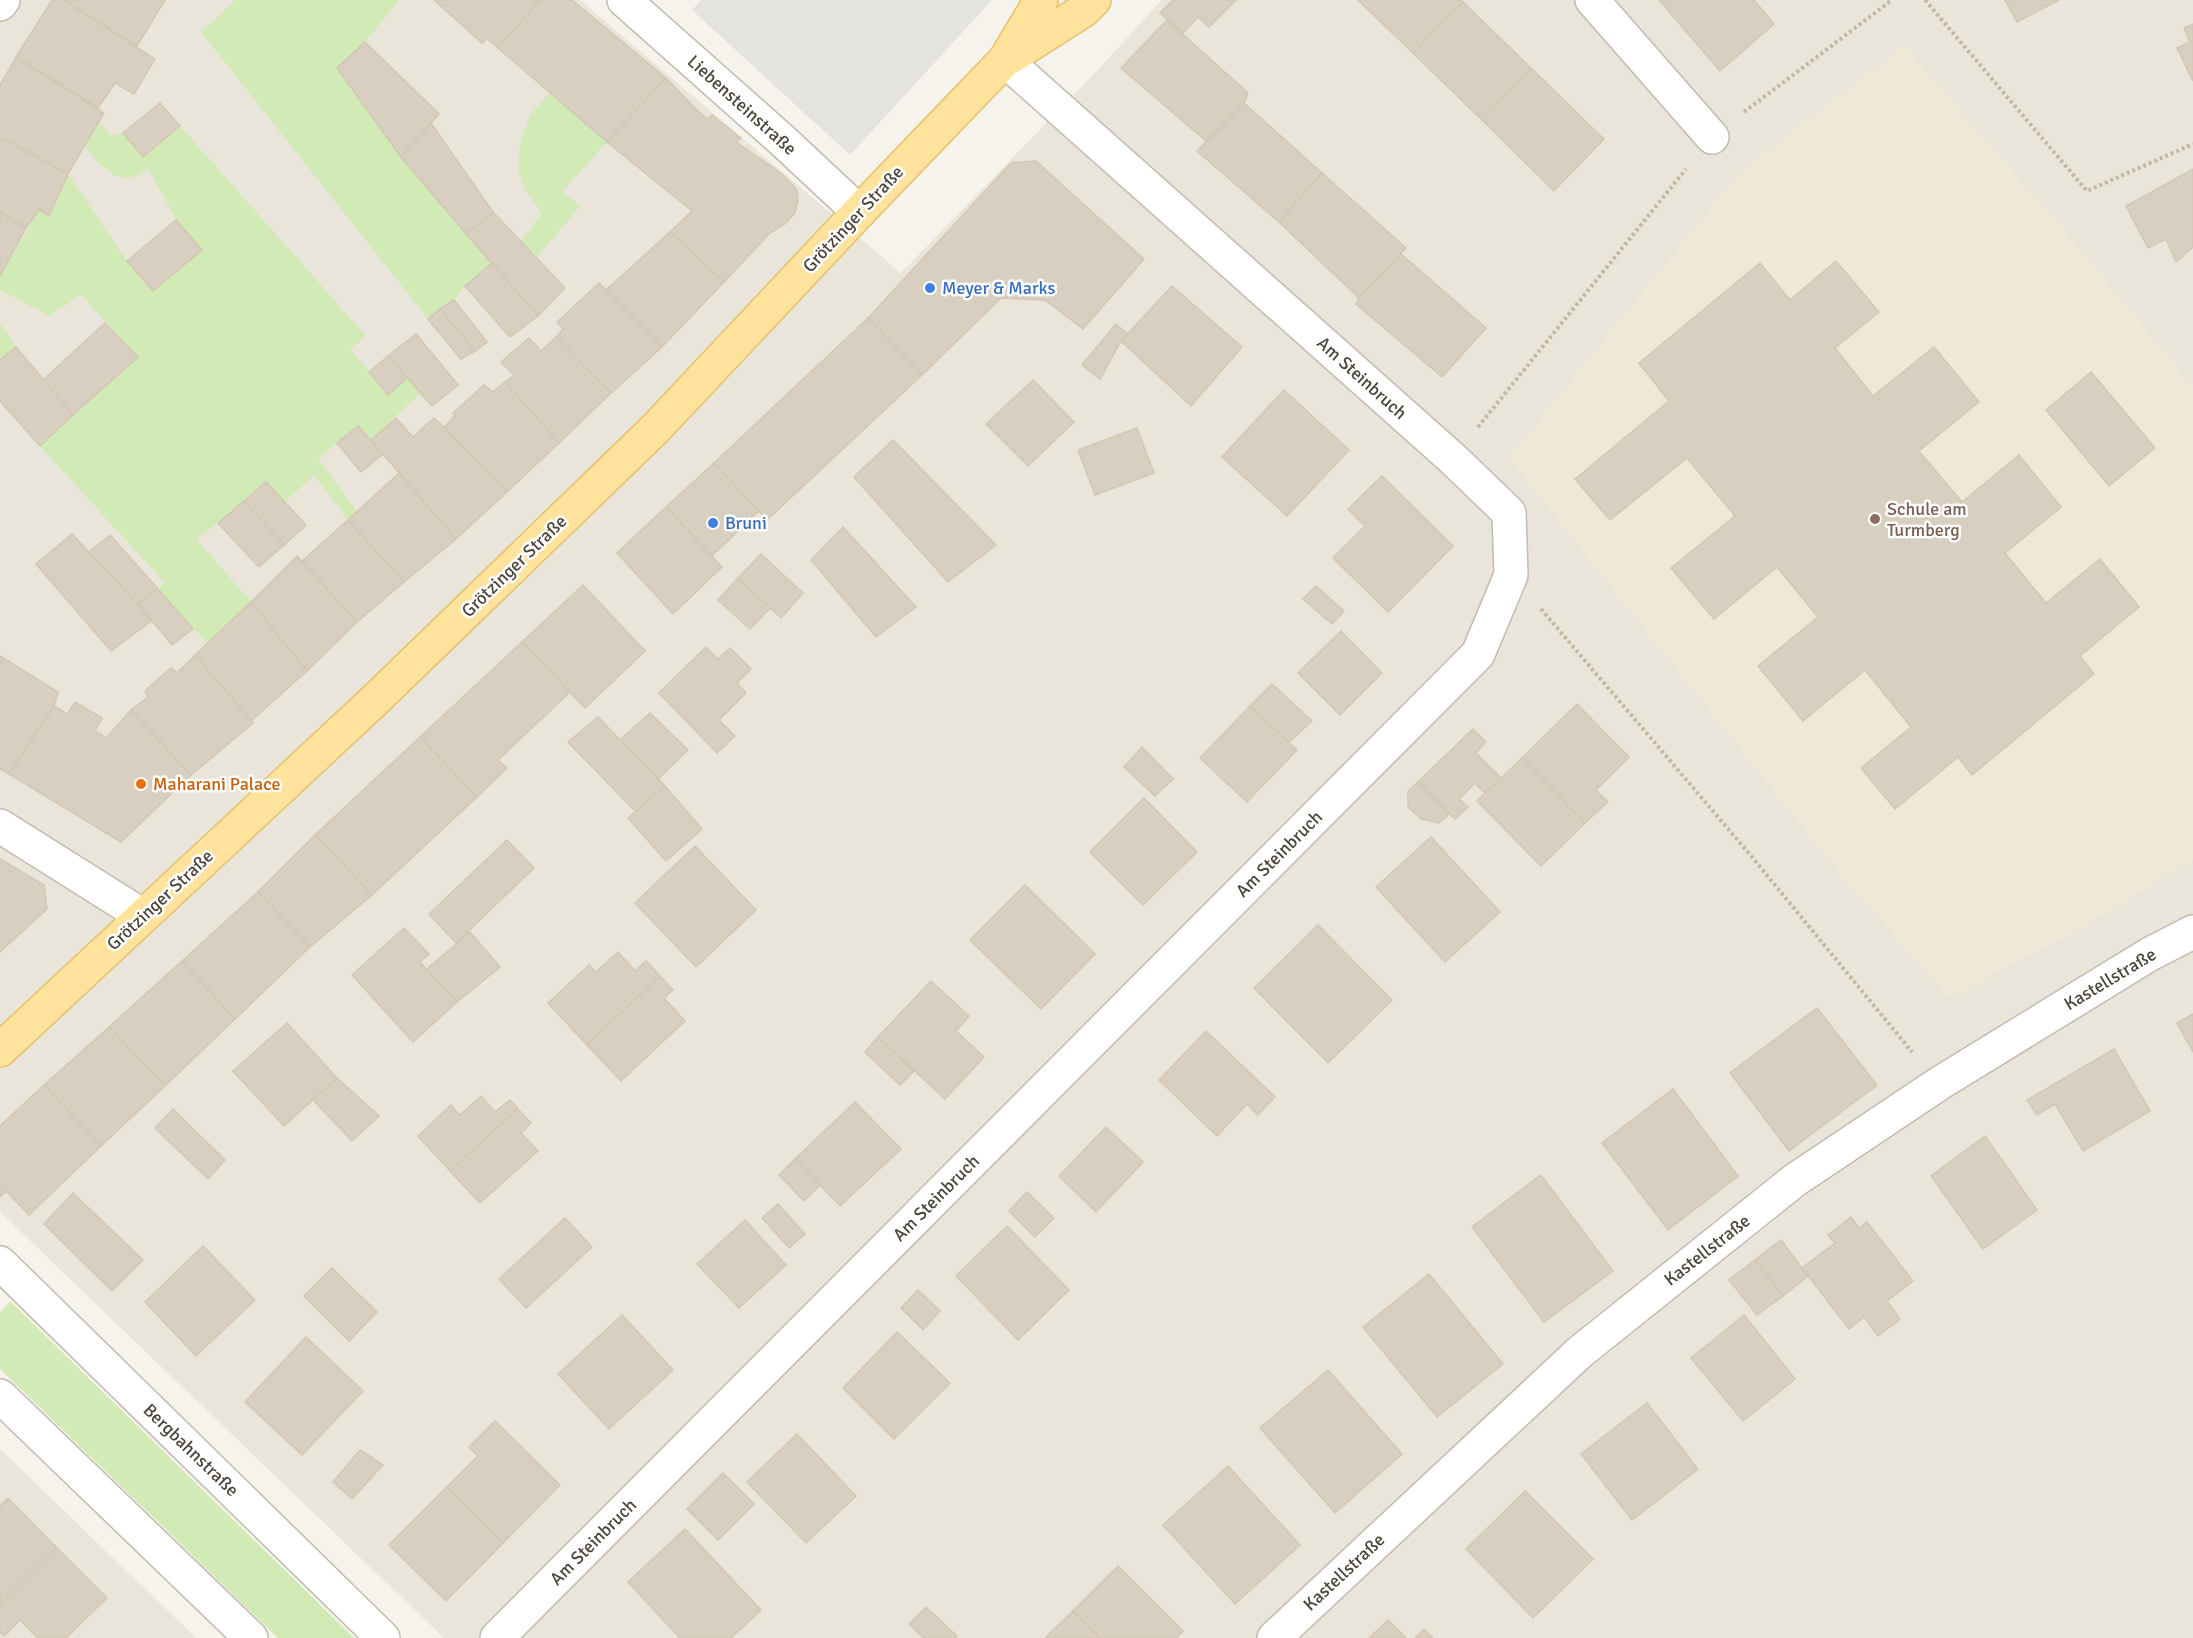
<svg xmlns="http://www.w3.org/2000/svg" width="2193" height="1638" font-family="Signika,sans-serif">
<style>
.residential{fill:#eae5da}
.education{fill:#efe8d6}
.green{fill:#d2eab5}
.parking{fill:#e5e3e0}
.building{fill:#d8cfc1;stroke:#d3c7b4;stroke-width:1.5}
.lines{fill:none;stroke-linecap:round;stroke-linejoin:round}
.minor-casing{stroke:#c2bbae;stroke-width:36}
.major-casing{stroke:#e6c16a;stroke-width:36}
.path{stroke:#c4b79f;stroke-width:4;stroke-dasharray:3 3;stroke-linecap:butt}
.minor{stroke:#fff;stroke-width:33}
.major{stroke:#ffe39c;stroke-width:33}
.shop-dot{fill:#3f7fe0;stroke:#fff;stroke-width:2}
.education-dot{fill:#8d6e63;stroke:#fff;stroke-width:2}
.food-dot{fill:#e8710a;stroke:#fff;stroke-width:2}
.labels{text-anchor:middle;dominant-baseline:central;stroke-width:5;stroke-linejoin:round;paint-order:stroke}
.street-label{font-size:18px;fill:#4b4439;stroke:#fff}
.shop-label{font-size:18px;fill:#366cbe;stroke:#fff;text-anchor:start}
.education-label{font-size:18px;fill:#785e54;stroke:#fff;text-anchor:start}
.food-label{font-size:18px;fill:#c56008;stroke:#fff;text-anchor:start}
</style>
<rect width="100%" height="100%" fill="#f6f3ec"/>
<g class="residential">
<polygon points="0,0 580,0 901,273 1092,76 1162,0 2193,0 2193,1638 444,1638 0,1212"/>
<polygon points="0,1449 196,1638 0,1638"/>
</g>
<polygon class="education" points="1904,46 2070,238 2193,387 2193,859 2081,928 1948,998 1823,853 1509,458 1739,173"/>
<g class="green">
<polygon points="233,0 399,0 365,42 337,69 401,157 492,263 465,286 454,300 428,319 201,32 234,2"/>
<polygon points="550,93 607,142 562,192 580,206 537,257 521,241 542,214 525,189 518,170 520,144 530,115"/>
<path d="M100,122L112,135L123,133L143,157L180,126L366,336L350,349L388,394L407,378L420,393L371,440L358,426L318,458L357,512L348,520L314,475L285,502L266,482L218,523L196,539L251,602L208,644L158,589L164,582L40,446L138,357L81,295L49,316L0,290V276L39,210L49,215L68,174L127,261L153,291L202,251L176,220L148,168C120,192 104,167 84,147Z"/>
<polygon points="0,323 16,347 0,360"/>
<polygon points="10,1301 354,1638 278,1638 0,1369 0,1312"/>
</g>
<polygon class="parking" points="701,0 992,0 850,155 692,10"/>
<g class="building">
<polygon points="52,0 64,0 155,59 134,94 115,83 98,108 16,57"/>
<polygon points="64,0 165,0 137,46"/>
<polygon points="434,0 540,0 498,48 487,38 482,43"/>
<polygon points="540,0 572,0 666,78 607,142 498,48"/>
<polygon points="1173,0 1236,0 1209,27 1198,17 1183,33 1160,13"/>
<polygon points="1358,0 1460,0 1463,2 1413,53"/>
<polygon points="1659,0 1754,0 1774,24 1720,71"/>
<polygon points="2005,0 2059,0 2017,22"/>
<polygon points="1463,2 1532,69 1482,120 1413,53"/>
<polygon points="1167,20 1248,93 1244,103 1206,141 1121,68"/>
<polygon points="2193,24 2193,81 2177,48 2190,42 2184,28"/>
<polygon points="365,42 439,114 401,157 337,68"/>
<polygon points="16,57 104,113 68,174 0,137 0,85"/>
<polygon points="1532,69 1604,139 1554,191 1482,120"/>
<polygon points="666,78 694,107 707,119 712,115 741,138 736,142 781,173 797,190 798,200 795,213 785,224 770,233 724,282 670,232 692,211 607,142"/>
<polygon points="160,103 180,126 143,157 123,133"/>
<polygon points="1244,103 1322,173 1279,222 1197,151"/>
<polygon points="431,123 493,212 466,234 401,157"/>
<polygon points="0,137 68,174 49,216 39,210 26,228 0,212"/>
<polygon points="1036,161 1144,259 1083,329 1045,300 1001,298 922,375 868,318 1011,163"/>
<polygon points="2193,169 2193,247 2176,262 2166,239 2148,248 2126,206"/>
<polygon points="1322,173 1406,248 1359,298 1279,222"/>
<polygon points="0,212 26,228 0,276"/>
<polygon points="493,212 565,288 538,316 466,234"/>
<polygon points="176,220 202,250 153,291 127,261"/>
<polygon points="670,232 724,282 662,347 606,290"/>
<polygon points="1401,254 1486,328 1442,377 1356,304 1359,298"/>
<polygon points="1836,261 1879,312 1835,348 1873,396 1934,347 1979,402 1919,451 1962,502 2019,455 2061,507 2005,553 2046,603 2100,559 2139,607 2080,656 2094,674 1972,775 1958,757 1895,809 1861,768 1911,727 1865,670 1803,721 1758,666 1818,617 1777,567 1714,619 1671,568 1735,516 1687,458 1610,520 1575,479 1669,401 1639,363 1760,263 1790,300"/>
<polygon points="492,263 538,316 510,337 465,286"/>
<polygon points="599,283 662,347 611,393 556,337 563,329 557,322"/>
<polygon points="1172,286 1242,347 1191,406 1121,341"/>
<polygon points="454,300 487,342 475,351 440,309"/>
<polygon points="440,309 475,351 461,359 428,319"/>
<polygon points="868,318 922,375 767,520 714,463"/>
<polygon points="105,323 138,357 73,415 43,380"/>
<polygon points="1116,324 1128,334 1121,341 1100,379 1082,365"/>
<polygon points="416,334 458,385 432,406 388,356"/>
<polygon points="556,337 611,393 559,443 505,382 514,375 501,362 529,338 541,351"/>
<polygon points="16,347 73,415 40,446 0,401 0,360"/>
<polygon points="388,356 407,378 388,395 369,372"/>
<polygon points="2091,372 2155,448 2109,486 2046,410"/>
<polygon points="1033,380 1074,422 1028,466 986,424"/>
<polygon points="505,382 559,443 508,491 444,427 455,416 453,413 484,385 493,392"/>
<polygon points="1284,390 1349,450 1287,516 1222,457"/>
<polygon points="396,418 413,437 434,418 508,491 456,539 371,440"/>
<polygon points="358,426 383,454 361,472 337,443"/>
<polygon points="1137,428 1154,473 1095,495 1078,450"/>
<polygon points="893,440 996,545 948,582 854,477"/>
<polygon points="714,463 759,511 712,556 666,507"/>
<polygon points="399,473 456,539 404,582 348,520"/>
<polygon points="1382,476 1453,546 1388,612 1333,558 1365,526 1348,509"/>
<polygon points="266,482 306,525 284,545 244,501"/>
<polygon points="244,501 284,545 259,567 218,523"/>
<polygon points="666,507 722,567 673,614 617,553"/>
<polygon points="348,520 404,582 357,622 302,561"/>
<polygon points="843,527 916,607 876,637 811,560"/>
<polygon points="72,534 138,604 151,621 111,651 36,564"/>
<polygon points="110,535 158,589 138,604 89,552"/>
<polygon points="761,554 803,593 781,618 738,578"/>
<polygon points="297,556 357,622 307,671 251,602"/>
<polygon points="738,578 770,608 750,629 718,600"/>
<polygon points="583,585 645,651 585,708 522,642"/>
<polygon points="1316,586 1344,611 1332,624 1303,599"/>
<polygon points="158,589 193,629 172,645 138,604"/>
<polygon points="251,602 307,671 251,721 195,655"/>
<polygon points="1341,631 1382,673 1340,715 1298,673"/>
<polygon points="522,642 570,692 498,760 507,768 477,797 420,737"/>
<polygon points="706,647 718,659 730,648 751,669 737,683 746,693 719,720 735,736 717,753 659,693"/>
<polygon points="195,655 253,723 191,775 131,710 148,697 145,691 171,668 177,673"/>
<polygon points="0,656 58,692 54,706 9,774 0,769"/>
<polygon points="1272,684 1312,721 1289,742 1250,706"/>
<polygon points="75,702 102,718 95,731 106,738 131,710 191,775 121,842 9,774 54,706 67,714"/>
<polygon points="1577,704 1629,757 1596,790 1608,802 1585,823 1522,758"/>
<polygon points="1250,706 1297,750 1247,802 1200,758"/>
<polygon points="650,713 688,750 658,779 620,740"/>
<polygon points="598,717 665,786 636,812 568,742"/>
<polygon points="1473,729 1486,742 1476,753 1501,778 1485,793 1475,783 1459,799 1468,807 1455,819 1418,782"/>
<polygon points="420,737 477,797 372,895 315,835"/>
<polygon points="1142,747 1173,779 1155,796 1124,767"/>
<polygon points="1522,758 1585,823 1541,866 1477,801"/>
<polygon points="1418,782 1449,814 1439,823 1421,819 1408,807 1408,791"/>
<polygon points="665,786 702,829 666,861 628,818"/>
<polygon points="1144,798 1197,852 1143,905 1090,852"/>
<polygon points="315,835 372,895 310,947 258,892"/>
<polygon points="1431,837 1500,912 1445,962 1376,887"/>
<polygon points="507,840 534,868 456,943 429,914"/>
<polygon points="695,846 756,910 696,967 635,903"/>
<polygon points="0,859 44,885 47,909 0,952"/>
<polygon points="1025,885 1095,954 1041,1009 970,940"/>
<polygon points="258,892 310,947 235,1019 182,961"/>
<polygon points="1318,925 1392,1000 1328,1063 1254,988"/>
<polygon points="404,928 429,954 420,962 457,1002 413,1042 352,975"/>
<polygon points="470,932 500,967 457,1002 427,969"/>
<polygon points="618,952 635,971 646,961 660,976 587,1045 548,1003 589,965 596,972"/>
<polygon points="182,961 235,1019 165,1086 109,1027"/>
<polygon points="660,976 673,990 664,998 685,1021 621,1081 587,1045"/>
<polygon points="931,981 969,1016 956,1031 984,1057 945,1099 878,1037"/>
<polygon points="1817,1008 1877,1085 1789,1151 1730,1073"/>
<polygon points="2193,1014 2193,1052 2177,1023"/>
<polygon points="287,1023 337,1078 284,1126 233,1071"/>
<polygon points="109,1027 165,1086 101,1146 44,1085"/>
<polygon points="1206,1031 1275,1097 1258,1115 1247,1104 1217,1136 1159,1080"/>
<polygon points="878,1037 914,1071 900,1085 865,1052"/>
<polygon points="2114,1049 2150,1111 2083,1151 2055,1104 2037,1115 2027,1100"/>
<polygon points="337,1078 379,1116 352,1141 313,1100"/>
<polygon points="44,1085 101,1146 29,1215 6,1191 0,1197 0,1126"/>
<polygon points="1673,1089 1738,1176 1668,1230 1602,1143"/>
<polygon points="481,1096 495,1112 510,1100 518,1109 450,1171 418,1136 451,1105 460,1115"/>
<polygon points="855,1102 901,1149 840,1206 795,1159"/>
<polygon points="173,1109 225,1160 208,1179 155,1128"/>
<polygon points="518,1109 531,1123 521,1133 538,1151 480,1203 450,1171"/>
<polygon points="1106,1127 1143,1162 1096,1212 1059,1176"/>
<polygon points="1985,1136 2037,1210 1983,1249 1931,1176"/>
<polygon points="795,1159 820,1185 804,1201 779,1175"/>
<polygon points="1541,1175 1613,1271 1544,1322 1472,1227"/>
<polygon points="1027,1192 1054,1218 1035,1237 1009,1211"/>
<polygon points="73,1193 143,1260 112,1291 44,1224"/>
<polygon points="778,1204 805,1234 789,1248 762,1218"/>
<polygon points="1851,1217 1859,1228 1867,1222 1913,1281 1887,1301 1900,1319 1878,1336 1864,1317 1849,1329 1802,1268 1835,1243 1828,1235"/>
<polygon points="565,1218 592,1247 526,1308 499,1279"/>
<polygon points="745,1220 786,1265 739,1308 697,1264"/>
<polygon points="1007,1226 1069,1290 1018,1340 956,1276"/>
<polygon points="1781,1240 1808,1276 1783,1296 1755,1260"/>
<polygon points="203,1246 255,1300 196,1356 145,1302"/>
<polygon points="1755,1260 1783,1296 1757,1315 1729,1280"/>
<polygon points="332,1268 377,1312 349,1341 304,1296"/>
<polygon points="1429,1274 1503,1364 1437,1417 1363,1327"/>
<polygon points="918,1290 940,1311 923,1330 901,1308"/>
<polygon points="622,1315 673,1370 609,1429 558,1374"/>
<polygon points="1744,1315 1795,1379 1743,1421 1691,1358"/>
<polygon points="897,1332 950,1383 894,1439 843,1388"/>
<polygon points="306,1337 363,1391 302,1455 245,1402"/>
<polygon points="1328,1370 1402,1454 1335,1513 1260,1428"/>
<polygon points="1647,1403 1698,1469 1632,1520 1581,1454"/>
<polygon points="495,1421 560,1485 503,1543 447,1487 478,1456 469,1447"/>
<polygon points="797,1434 856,1496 806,1543 747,1482"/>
<polygon points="360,1450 383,1465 352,1499 333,1482"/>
<polygon points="1228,1466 1300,1545 1235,1604 1163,1525"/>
<polygon points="723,1473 754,1504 718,1540 687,1509"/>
<polygon points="447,1487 503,1543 446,1601 389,1545"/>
<polygon points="1525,1491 1593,1559 1533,1618 1466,1549"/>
<polygon points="8,1498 57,1548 0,1605 0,1506"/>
<polygon points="685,1529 761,1610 731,1638 680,1638 628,1582"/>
<polygon points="57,1548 107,1598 66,1638 38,1638 20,1620 4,1636 0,1632 0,1605"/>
<polygon points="1118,1566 1183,1631 1176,1638 1100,1638 1073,1611"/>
<polygon points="926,1607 957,1636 955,1638 924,1638 909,1624"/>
<polygon points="1073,1611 1100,1638 1045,1638"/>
<polygon points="1388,1620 1406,1638 1369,1638"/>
<polygon points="1424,1629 1433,1638 1415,1638"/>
</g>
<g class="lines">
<g class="minor-casing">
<g id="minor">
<polyline points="624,0 783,141 859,212"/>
<polyline points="1592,0 1712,137"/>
<polyline points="0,4 3,0"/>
<polyline points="0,826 143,916"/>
<polyline points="0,1263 383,1638"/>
<polyline points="0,1396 251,1638"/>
<polyline points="497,1638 1478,654 1511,575 1509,513 1453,459 1005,60"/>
<polyline points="1274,1638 1580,1352 1795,1180 1940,1083 2150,954 2193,932"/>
</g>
</g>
<g class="major-casing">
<g id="major">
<polyline points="1012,56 1084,10 1094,0"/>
<polyline points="0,1050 375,700 655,429 859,212 1005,60 1041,0"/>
</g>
</g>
<g class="path">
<polyline points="1925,0 2087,191 2193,144"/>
<polyline points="1744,112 1892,0"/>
<polyline points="1478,427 1686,169"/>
<polyline points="1541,609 1752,857 1912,1052"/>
</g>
<use href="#minor" class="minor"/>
<use href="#major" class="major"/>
</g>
<g class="shop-dot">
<circle cx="930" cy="288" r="6"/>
<circle cx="713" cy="523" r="6"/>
</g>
<circle class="education-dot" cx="1875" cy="519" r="6"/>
<circle class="food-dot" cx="141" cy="784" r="6"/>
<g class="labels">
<g class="street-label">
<text transform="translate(742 105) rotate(42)">Liebensteinstraße</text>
<text transform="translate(853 219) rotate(-47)">Grötzinger Straße</text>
<text transform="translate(1362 378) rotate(42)">Am Steinbruch</text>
<text transform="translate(514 566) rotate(-44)">Grötzinger Straße</text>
<text transform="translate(1279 854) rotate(-45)">Am Steinbruch</text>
<text transform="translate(160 900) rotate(-43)">Grötzinger Straße</text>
<text transform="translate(2110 979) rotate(-31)">Kastellstraße</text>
<text transform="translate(936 1198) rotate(-45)">Am Steinbruch</text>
<text transform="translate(1707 1250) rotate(-38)">Kastellstraße</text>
<text transform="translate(191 1450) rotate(44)">Bergbahnstraße</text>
<text transform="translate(593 1542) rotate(-45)">Am Steinbruch</text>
<text transform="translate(1344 1572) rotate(-43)">Kastellstraße</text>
</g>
<g class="shop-label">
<text x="942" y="288">Meyer &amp; Marks</text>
<text x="725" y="523">Bruni</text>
</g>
<g class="education-label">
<text x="1887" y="509">Schule am<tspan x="1887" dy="21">Turmberg</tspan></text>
</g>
<g class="food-label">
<text x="153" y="784">Maharani Palace</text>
</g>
</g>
</svg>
